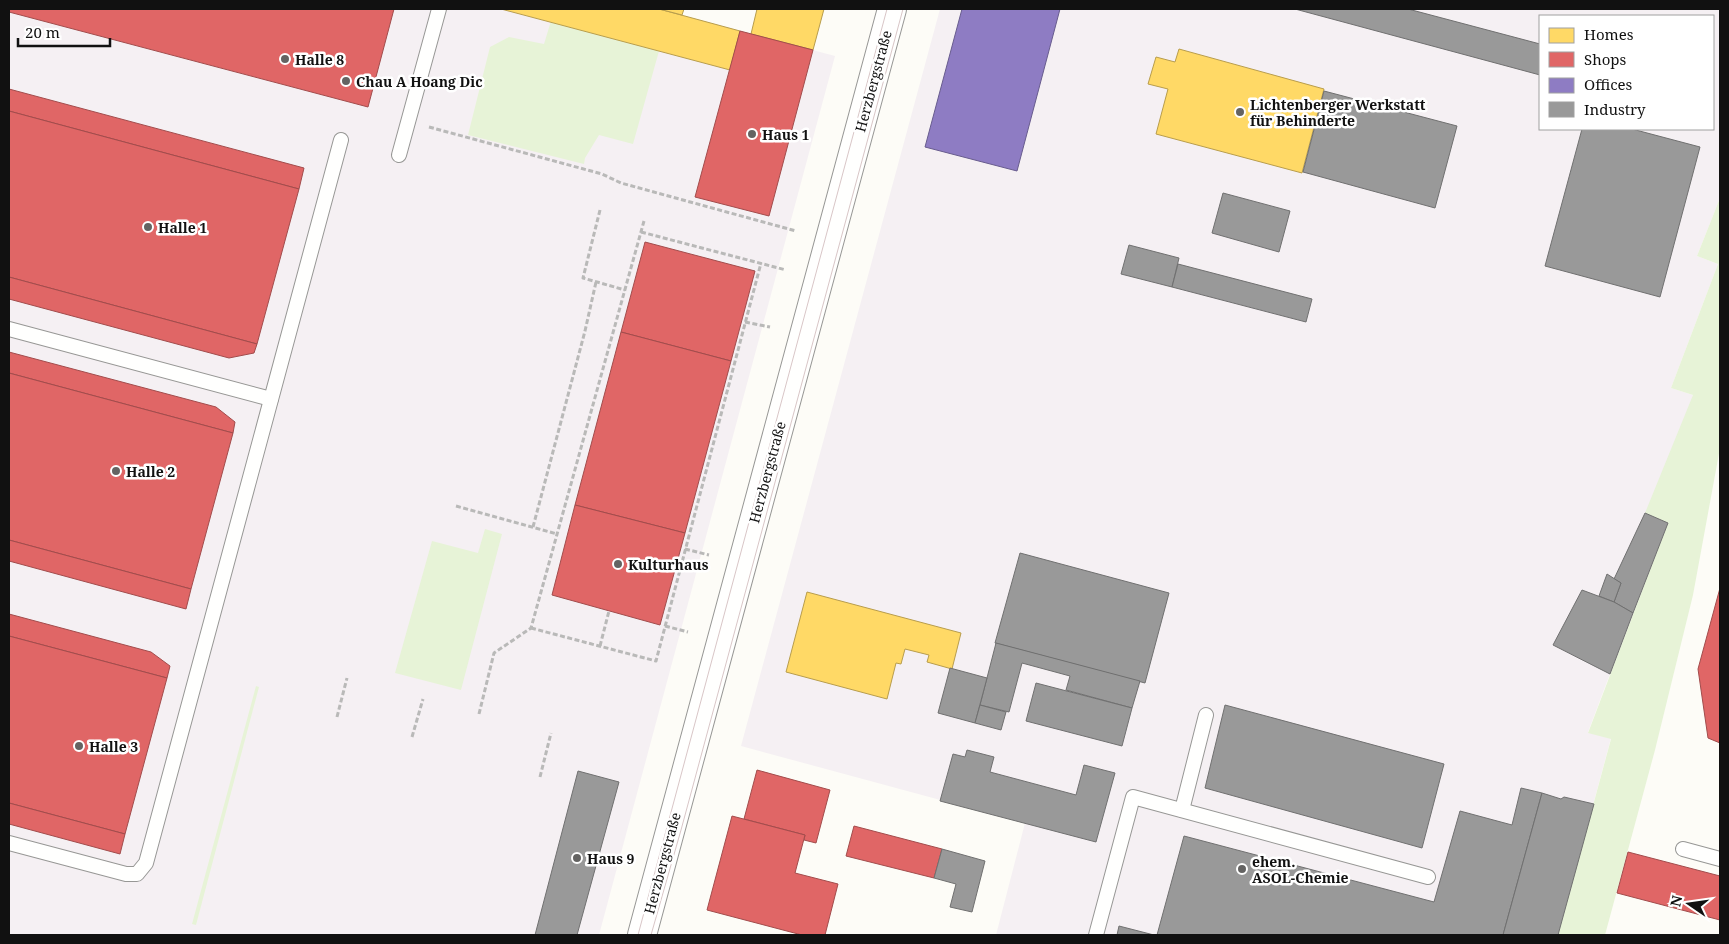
<svg xmlns="http://www.w3.org/2000/svg" width="1729" height="944" font-family="'Noto Serif',serif">
<style>
.industrial{fill:#f5f0f3;fill-rule:evenodd}
.green{fill:#e7f3d7}
.homes{fill:#ffd966;stroke:#b89d4c}
.shops{fill:#e06666;stroke:#a24c4c}
.offices{fill:#8e7cc3;stroke:#685c8e}
.industry{fill:#999;stroke:#707070}
.lines{fill:none;stroke-linecap:round;stroke-linejoin:round}
.service-casing{stroke:#979795;stroke-width:16}
.tertiary-casing{stroke:#979795;stroke-width:30}
.path{stroke:#b9b9b8;stroke-width:3;stroke-dasharray:5 2.5;stroke-linecap:butt}
.service{stroke:#fffffe;stroke-width:14}
.tertiary{stroke:#fffffe;stroke-width:28}
.tram{stroke:#d9c6c7;stroke-width:1}
.poi-dot{fill:#646362;stroke:#fff;stroke-width:2}
.labels{text-anchor:middle;dominant-baseline:central;stroke-width:5;stroke-linejoin:round;paint-order:stroke}
.poi-label{font-size:14px;font-weight:bold;fill:#111;stroke:#fff;text-anchor:start}
.street-label{font-size:14px;fill:#111;stroke:#fff}
</style>
<rect width="100%" height="100%" fill="#fdfcf7"/>
<g class="industrial">
<polygon points="9,9 659,9 835,56 599,935 9,935"/>
<path d="M940,9H1720V198L1697,256L1718,264L1671,388L1693,395L1669,523L1639,597L1588,732L1611,738L1558,935H996L1025,823L741,746ZM1540,16H1713V129H1540Z"/>
</g>
<g class="green">
<polygon points="551,21 659,51 633,144 599,135 585,158 584,164 468,135 490,47 509,37 544,44"/>
<polygon points="1720,198 1720,448 1693,595 1655,750 1605,935 1558,935 1611,739 1588,733 1668,523 1645,513 1693,395 1671,388 1718,264 1697,256"/>
<polygon points="485,529 502,534 461,690 395,673 432,541 478,553"/>
<polygon points="256,686 259,687 196,925 192,924"/>
</g>
<g class="homes">
<polygon points="501,9 659,9 740,31 730,70"/>
<polygon points="659,9 684,9 682,15"/>
<polygon points="757,9 824,9 813,50 751,34"/>
<polygon points="1179,49 1324,89 1302,173 1156,134 1168,89 1148,84 1156,57 1175,62"/>
<polygon points="807,592 961,633 952,669 927,662 929,655 905,649 901,664 896,663 887,699 786,672"/>
</g>
<g class="shops">
<polygon points="9,9 394,9 368,107 9,12"/>
<polygon points="740,31 813,50 769,216 695,197"/>
<polygon points="9,89 304,168 299,189 9,111"/>
<polygon points="9,111 299,189 257,344 9,277"/>
<polygon points="645,242 755,271 731,361 621,332"/>
<polygon points="9,277 257,344 254,353 229,358 9,299"/>
<polygon points="621,332 731,361 685,533 575,505"/>
<polygon points="9,352 216,407 235,422 233,433 9,373"/>
<polygon points="9,373 233,433 191,589 9,540"/>
<polygon points="575,505 685,533 660,625 552,595"/>
<polygon points="9,540 191,589 186,609 9,561"/>
<polygon points="1720,588 1720,743 1708,738 1698,669"/>
<polygon points="9,614 151,652 170,666 167,678 9,636"/>
<polygon points="9,636 167,678 125,834 9,803"/>
<polygon points="757,770 830,790 816,843 804,840 805,835 744,819"/>
<polygon points="9,803 125,834 120,854 9,824"/>
<polygon points="732,816 805,835 795,873 838,884 825,935 802,935 707,910"/>
<polygon points="854,826 942,849 934,878 846,856"/>
<polygon points="1628,852 1720,876 1720,920 1617,893"/>
</g>
<polygon class="offices" points="962,9 1060,9 1017,171 925,147"/>
<g class="industry">
<polygon points="1295,9 1408,9 1540,44 1540,75"/>
<polygon points="1324,91 1457,126 1435,208 1303,172"/>
<polygon points="1582,129 1632,129 1700,147 1660,297 1545,266"/>
<polygon points="1223,193 1290,211 1279,252 1212,233"/>
<polygon points="1129,245 1179,258 1172,287 1121,274"/>
<polygon points="1178,264 1312,299 1306,322 1172,287"/>
<polygon points="1645,513 1668,523 1633,613 1614,602 1621,583 1614,579"/>
<polygon points="1020,553 1169,593 1145,683 995,643"/>
<polygon points="1607,574 1621,583 1614,602 1599,596"/>
<polygon points="1582,590 1614,602 1633,613 1610,674 1553,645"/>
<polygon points="996,643 1140,681 1132,708 1066,690 1070,676 1022,663 1009,712 980,705"/>
<polygon points="950,668 987,678 975,723 938,713"/>
<polygon points="1036,683 1132,708 1122,746 1026,721"/>
<polygon points="980,705 1006,712 1001,730 975,723"/>
<polygon points="1225,705 1444,764 1422,848 1205,788"/>
<polygon points="967,750 994,757 990,772 1076,795 1084,765 1115,773 1096,842 940,801 953,754 965,757"/>
<polygon points="578,771 619,782 577,935 535,935"/>
<polygon points="1521,788 1542,793 1503,935 1157,935 1184,836 1434,902 1460,811 1512,825"/>
<polygon points="1542,793 1561,799 1564,797 1594,804 1558,935 1503,935"/>
<polygon points="942,849 985,861 972,912 950,907 956,884 934,878"/>
<polygon points="1119,926 1154,935 1117,935"/>
</g>
<g class="lines">
<g class="service-casing">
<g id="service">
<polyline points="399,155 439,9"/>
<polyline points="9,329 271,399"/>
<polyline points="1182,810 1206,715"/>
<polyline points="9,843 126,874 137,874 146,863 341,140"/>
<polyline points="1683,849 1720,859"/>
<polyline points="1096,935 1133,797 1428,877"/>
</g>
</g>
<g class="tertiary-casing">
<polyline id="tertiary" points="642,935 892,9"/>
</g>
<g class="path">
<polyline points="429,127 602,174 621,183 796,231"/>
<polyline points="600,210 583,278 625,290"/>
<polyline points="641,232 786,270"/>
<polyline points="745,322 770,327"/>
<polyline points="456,506 557,534"/>
<polyline points="533,527 585,331 596,282"/>
<polyline points="685,549 709,555"/>
<polyline points="665,626 688,632"/>
<polyline points="531,628 656,661 761,263"/>
<polyline points="600,646 609,611"/>
<polyline points="479,714 494,653 531,628 644,221"/>
<polyline points="337,717 347,678"/>
<polyline points="412,737 423,699"/>
<polyline points="540,777 551,733"/>
</g>
<use href="#service" class="service"/>
<use href="#tertiary" class="tertiary"/>
<g class="tram">
<polyline points="638,935 887,9"/>
<polyline points="651,935 681,830 903,9"/>
</g>
</g>
<g class="poi-dot">
<circle cx="285" cy="59" r="5"/>
<circle cx="346" cy="81" r="5"/>
<circle cx="1240" cy="112" r="5"/>
<circle cx="752" cy="134" r="5"/>
<circle cx="148" cy="227" r="5"/>
<circle cx="116" cy="471" r="5"/>
<circle cx="618" cy="564" r="5"/>
<circle cx="79" cy="746" r="5"/>
<circle cx="577" cy="858" r="5"/>
<circle cx="1242" cy="869" r="5"/>
</g>
<g class="labels">
<g class="poi-label">
<text x="295" y="59">Halle 8</text>
<text x="356" y="81">Chau A Hoang Dic</text>
<text x="1250" y="104">Lichtenberger Werkstatt<tspan x="1250" dy="16">für Behinderte</tspan></text>
<text x="762" y="134">Haus 1</text>
<text x="158" y="227">Halle 1</text>
<text x="126" y="471">Halle 2</text>
<text x="628" y="564">Kulturhaus</text>
<text x="89" y="746">Halle 3</text>
<text x="587" y="858">Haus 9</text>
<text x="1252" y="861">ehem.<tspan x="1252" dy="16">ASOL-Chemie</tspan></text>
</g>
<g class="street-label">
<text transform="translate(873 81) rotate(-75)">Herzbergstraße</text>
<text transform="translate(767 472) rotate(-75)">Herzbergstraße</text>
<text transform="translate(662 863) rotate(-75)">Herzbergstraße</text>
</g>
</g>
<rect width="1729" height="944" fill="none" stroke="#111111" stroke-width="20"/>
<rect x="1539" y="15" width="175" height="115" fill="#ffffff" stroke="#a0a0a0"/>
<rect x="1549" y="28" width="25" height="15" fill="#ffd966" stroke="#a0a0a0"/>
<text x="1584" y="40" font-size="15" fill="#111111">Homes</text>
<rect x="1549" y="52" width="25" height="15" fill="#e06666" stroke="#a0a0a0"/>
<text x="1584" y="65" font-size="15" fill="#111111">Shops</text>
<rect x="1549" y="78" width="25" height="15" fill="#8e7cc3" stroke="#a0a0a0"/>
<text x="1584" y="90" font-size="15" fill="#111111">Offices</text>
<rect x="1549" y="102" width="25" height="15" fill="#999999" stroke="#a0a0a0"/>
<text x="1584" y="115" font-size="15" fill="#111111">Industry</text>
<g transform="translate(1689 904) rotate(283)" stroke="#ffffff" stroke-width="4" paint-order="stroke">
<path d="M0-4L9 19L0 12L-9 19Z" fill="#111111"/>
<text y="-8" font-size="14" font-weight="bold" text-anchor="middle" fill="#111111">N</text>
</g>
<path d="M18 38v8h92v-8" fill="none" stroke="#111111" stroke-width="2.5"/>
<text x="25" y="38" font-size="15" fill="#111111" stroke="#ffffff" stroke-width="4" paint-order="stroke">20 m</text>
</svg>
